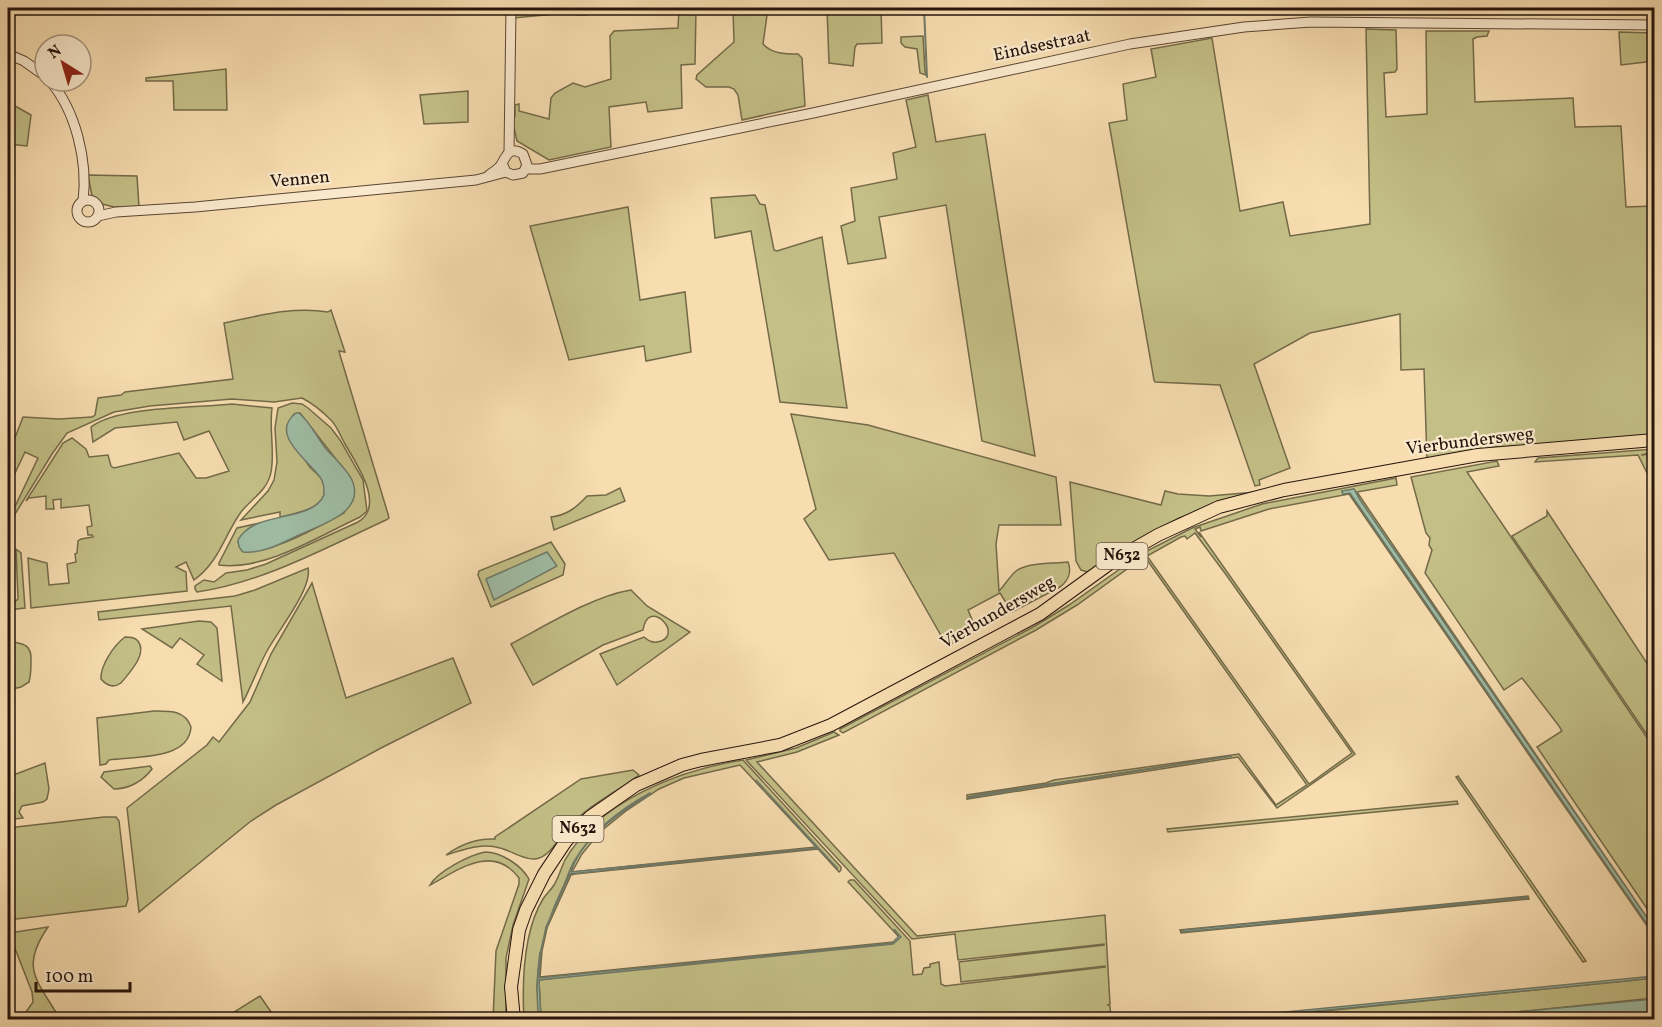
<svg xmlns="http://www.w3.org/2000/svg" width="1662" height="1027" font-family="Vollkorn,serif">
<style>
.green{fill:#c3bf86;stroke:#746a49;stroke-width:1.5;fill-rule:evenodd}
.water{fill:#9fbda5;stroke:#6f7968;stroke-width:1.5}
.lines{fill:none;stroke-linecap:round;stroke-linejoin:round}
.stream{stroke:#6f7968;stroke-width:2}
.minor-casing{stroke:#5a4635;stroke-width:11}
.major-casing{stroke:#26140c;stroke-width:14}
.minor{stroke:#fae9cc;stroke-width:9}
.major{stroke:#f7ddb0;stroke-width:12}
.labels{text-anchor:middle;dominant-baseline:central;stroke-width:4.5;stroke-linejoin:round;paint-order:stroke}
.shield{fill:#fae9cc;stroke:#665446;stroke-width:1.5}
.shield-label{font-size:16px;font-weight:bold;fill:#26140c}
.street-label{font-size:18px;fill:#26140c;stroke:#fae9cc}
</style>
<rect width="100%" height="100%" fill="#f7ddb0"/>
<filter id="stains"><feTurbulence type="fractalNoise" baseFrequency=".00333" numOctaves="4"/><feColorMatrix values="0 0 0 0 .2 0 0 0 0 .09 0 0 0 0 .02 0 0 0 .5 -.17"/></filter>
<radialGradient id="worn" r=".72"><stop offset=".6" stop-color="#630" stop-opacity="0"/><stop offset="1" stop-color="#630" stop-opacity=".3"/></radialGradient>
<g class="green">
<polygon points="514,8 587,8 586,15 555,14 514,18"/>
<path d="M679,8H768L763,44C772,54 785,54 798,54L802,58L805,106L742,120L738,95L734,89L729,87H706L696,79L697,75L734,42L733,9L696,10L695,64L681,65L682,108L648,112L646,102L609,107L611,147L549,160L517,141L512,119L515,116V105L519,104V111L549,119L551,98L555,93L573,83L585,87L611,79L610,36L614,31L678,28Z"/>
<polygon points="827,8 881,8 882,43 857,44 855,47 853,66 829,63"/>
<polygon points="1366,29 1396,30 1397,69 1395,72 1384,73 1386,117 1427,114 1426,31 1489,31 1487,36 1477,37 1473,39 1475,102 1573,98 1575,127 1621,126 1626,207 1654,206 1654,435 1560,444 1497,447 1427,459 1424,369 1401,370 1400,314 1310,333 1254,364 1290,468 1259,480 1260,485 1255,486 1220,385 1155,382 1154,380 1109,123 1127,120 1123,84 1156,77 1151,49 1212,38 1240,211 1283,202 1290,236 1370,224"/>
<polygon points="1619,32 1654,33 1654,61 1621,65"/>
<polygon points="923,36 925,71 926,75 920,73 917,49 905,47 901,43 901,37"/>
<polygon points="226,69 227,110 174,110 173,81 146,81 146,78"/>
<polygon points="468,91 468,122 424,124 420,95"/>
<polygon points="928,95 936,142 985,134 1035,456 982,441 946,205 879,217 886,258 848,264 841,226 855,221 851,188 897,179 893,153 916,147 906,100"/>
<polygon points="8,102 31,115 27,146 8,144"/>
<polygon points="88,175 137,176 139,207 114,207 102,204 92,196"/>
<polygon points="755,195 760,204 765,205 774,250 777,251 822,237 847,408 780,402 751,231 715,238 711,198"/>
<polygon points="628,207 640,300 685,292 691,352 646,361 644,346 569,360 530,226"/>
<path d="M331,310L345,352L339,351L340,355L388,514L389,518L386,520C325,548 264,582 197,592L195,589V586L204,580L214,582L226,573L247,570L266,564L358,522C386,506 356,463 345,444C341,437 337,426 331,420C323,412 312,403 302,398L274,402L232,399L150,406L114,412L67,433L52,454L12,519L11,515L38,458L25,452L8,488V456L23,417L59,419L92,417L95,415L98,398L121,395L125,392L233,379L224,323C258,316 293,306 328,312Z"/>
<path d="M292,403L302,404L308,408L331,428L340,440L363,480L367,511L360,517C319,536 265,571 219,565V563L237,528L260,523L242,535L238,542L242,551C275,553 315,528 344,513L354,492L350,477L300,413L294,414L289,422C295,436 300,454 309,466C313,471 319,474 322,480C335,507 298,513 280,517V512L241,520L268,491L274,480L277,462L275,428L278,408Z"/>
<path d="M232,404L272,408C269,429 275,452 271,472C268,490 251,499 241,512C224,536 219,562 194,580L186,562L176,567L186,572L187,591L31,608L28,558L47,563L49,585L69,583L67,564L76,562L75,554L77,553L78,541L81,539L93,537L92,535H88L87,527L92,526L89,505L61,508V499L53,500L54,509H46V496L29,498L26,501L63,443L72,438L86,449L89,457L108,455L111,466L114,468L179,453L196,478H206L229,471L209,431L184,440L177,422L115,428L93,442L91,427C118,406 196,408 232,404Z"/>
<path d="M791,414L868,425L1056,477L1061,525H999L996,544L999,591C1004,586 1010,576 1016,571C1029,562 1053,564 1068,562C1072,572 1068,581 1060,587L1012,612L1000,593L968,610L977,631L947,646L894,553L829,560L804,519L816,509Z"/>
<polygon points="1654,449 1654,452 1641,455 1654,454 1654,487 1638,455 1535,462 1538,458"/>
<polygon points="1497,461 1499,466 1467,472 1654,748 1654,919 1537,747 1562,731 1559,726 1522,678 1504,690 1425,573 1432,550 1429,545 1430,538 1426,533 1411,477"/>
<path d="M1396,478L1397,485L1357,492L1654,928L1360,500L1354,489L1342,491L1343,494L1350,493L1654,936L1349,494L1269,509L1201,531L1200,527L1195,529L1201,537L1199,532L1355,754L1277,808L1238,757L967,799V795L1046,783L1054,780L1239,754L1276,805L1307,785L1145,557L1141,559L1139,555L1192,528L1262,504ZM1195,533L1227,576L1352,753L1309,784L1147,556L1181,537L1185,536L1187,539ZM1231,756L968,797L978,795Z"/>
<polygon points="1070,482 1161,505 1165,491 1178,494 1209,496 1256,492 1179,518 1139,539 1088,572 1081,570 1076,561"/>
<path d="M620,488L625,501L554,530L551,517C567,515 576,508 587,496L606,495Z"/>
<polygon points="1547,511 1654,674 1654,745 1512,536 1547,516"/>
<polygon points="551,542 565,564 563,575 491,607 478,575 479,571"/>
<polygon points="16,549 21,553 25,608 8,610 8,606 11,605 18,599"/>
<polygon points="1134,559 1138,561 1077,605 1036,630 843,733 840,731 840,729 1035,626 1069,605"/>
<path d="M308,568C313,588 277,632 267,651C258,667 252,685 243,702L231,606L99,620L98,612L235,596L255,590Z"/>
<polygon points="312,583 346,698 453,658 471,703 381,748 276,805 251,821 139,912 127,808 207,745 213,737 219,742 250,702 271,654"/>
<path d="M631,590L647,606L690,632L617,685L600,654L644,637C648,640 651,643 657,642C687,637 648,595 643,630L603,645L533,685L511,644C545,626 593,596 631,590Z"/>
<polygon points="199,621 211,622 217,628 222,681 197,664 204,655 180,638 172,648 142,629"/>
<path d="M125,637C130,637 134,637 138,641C148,654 129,673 121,683C114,688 107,686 101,679C100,666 114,645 125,637Z"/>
<path d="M8,641C22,644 32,643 31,661C31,668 31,675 29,682L21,687L8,690Z"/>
<path d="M154,711C170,711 185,710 191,727C189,761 133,756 109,760L106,764L100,765L97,718Z"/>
<path d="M834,732L839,735L797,752L757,762L917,936L1105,915L1110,1004L1108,1005L1110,1006L1111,1019H793L831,1015L784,1020L541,1019L539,980L569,976L539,978L540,952L537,987L539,1019L524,1020C522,983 523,932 543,899C546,894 551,890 554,885C559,877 561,868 565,860C599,801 679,770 743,760L841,867V870L839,872L818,849L575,874L571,875L547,928L542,951L540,977L894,942L899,937L850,884L848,882L850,880H854L910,941L913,975L922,974L924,968L930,967V964L939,962L941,984L945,986L1105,967V966L961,982L959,962L1104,945V944L958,960L955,934L912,939L746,760L796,748ZM740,765L816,847L572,872L582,854L600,832L626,811L659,789L684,778Z"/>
<polygon points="45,763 49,789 47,799 43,802 22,806 19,812 23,818 8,820 8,777"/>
<path d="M150,766L152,769C143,781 129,789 114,789L101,777L104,772Z"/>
<path d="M633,770L639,775C615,793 589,805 568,827C560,837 549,858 535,859C523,860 512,851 500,848C482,842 463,850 446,855C461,844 476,838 495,839V837L581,779Z"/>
<polygon points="1458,776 1586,961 1583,962 1456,777"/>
<polygon points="1457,801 1458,804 1168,832 1167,829"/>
<polygon points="104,817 116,817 119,821 128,899 126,906 8,920 8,828"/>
<path d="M485,852C501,852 521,865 529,879L513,925L506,958V1019H493L496,951L519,884V878C493,843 458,870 430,885C438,871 470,855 485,852Z"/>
<path d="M1528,896L1529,899L1181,933L1180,930ZM1526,897L1527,898L1182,932L1184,930Z"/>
<path d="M48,927C19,969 38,981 60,1019H28L26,1012L33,1002L32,992L9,933Z"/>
<polygon points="1654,978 1654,998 1439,1020 1234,1020"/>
<polygon points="260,996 276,1019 223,1019"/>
</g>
<g class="water">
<path d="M296,413H299C311,423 317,438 327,450C335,458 345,468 351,478C368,512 322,524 299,535C282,543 263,554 243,552L239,547L238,540C255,509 311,524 324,495C324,488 324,482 320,477C309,461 268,434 296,413Z"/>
<polygon points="1354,489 1360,500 1654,928 1654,934 1350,493 1343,494 1342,491"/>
<polygon points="547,552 557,566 494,600 486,579"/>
<polygon points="1232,756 968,798 978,795"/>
<path d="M756,780L838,869L818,848L570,874L546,927L541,951L539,978L892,943L899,936L894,929L901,937L893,944L539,980L541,1019H539C533,971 541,933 562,889C567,880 569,869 575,860C592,831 621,809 650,793L651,794C623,810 580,839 571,872L817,848Z"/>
<polygon points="1527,897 1527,898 1182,932 1184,930"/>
<polygon points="1654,976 1654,978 1617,982 1234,1019 1214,1019"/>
<polygon points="1654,999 1654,1019 1440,1019"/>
</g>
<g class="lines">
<polyline class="stream" points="924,8 927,77"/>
<g class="minor-casing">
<g id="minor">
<polyline points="8,54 24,61 45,76"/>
<path d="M50,81C76,111 88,162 83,201"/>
<polyline points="509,152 511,8"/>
<polyline points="526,169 540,169 813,113 1130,44 1244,27 1311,22 1654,25"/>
<path d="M489,175C493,172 498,169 501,165C507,154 510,146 523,154L527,165L523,173L513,175L506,172L502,163"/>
<circle cx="88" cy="211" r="11"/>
<polyline points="98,216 116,212 195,207 476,180 506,172"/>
</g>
</g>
<g class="major-casing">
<polyline id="major" points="514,1020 511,987 519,930 526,910 544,874 566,841 590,817 636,785 682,765 701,760 780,745 831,725 1040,614 1116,559 1158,535 1219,507 1284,490 1478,455 1654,440"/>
</g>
<use href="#minor" class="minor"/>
<use href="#major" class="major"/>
</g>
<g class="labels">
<g class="shield">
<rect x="1096.5" y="543" width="51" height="26" rx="4.5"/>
<rect x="552.5" y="816" width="51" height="26" rx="4.5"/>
</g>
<g class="shield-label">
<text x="1122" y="556">N632</text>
<text x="578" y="829">N632</text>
</g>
<g class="street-label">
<text transform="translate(1042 46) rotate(-12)">Eindsestraat</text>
<text transform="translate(300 180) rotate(-5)">Vennen</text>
<text transform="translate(1470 442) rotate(-7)">Vierbundersweg</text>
<text transform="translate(998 613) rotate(-30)">Vierbundersweg</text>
</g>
</g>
<rect width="1662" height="1027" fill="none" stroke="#f7ddb0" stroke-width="30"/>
<rect x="9" y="9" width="1644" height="1009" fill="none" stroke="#26140c" stroke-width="3"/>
<rect x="15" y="15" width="1632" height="997" fill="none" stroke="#26140c" stroke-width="1.5"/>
<g transform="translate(63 63) rotate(323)"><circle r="28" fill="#fae9cc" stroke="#a5947f" stroke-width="1.5"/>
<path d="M0-4.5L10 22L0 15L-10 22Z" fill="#8f2418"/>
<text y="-9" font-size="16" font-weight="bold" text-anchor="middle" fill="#26140c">N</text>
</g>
<path d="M36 982v9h94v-9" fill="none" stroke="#26140c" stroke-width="3"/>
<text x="45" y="982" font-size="18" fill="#26140c" stroke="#fae9cc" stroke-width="4.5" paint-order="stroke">100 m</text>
<rect width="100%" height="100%" filter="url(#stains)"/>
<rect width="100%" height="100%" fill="url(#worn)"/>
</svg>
